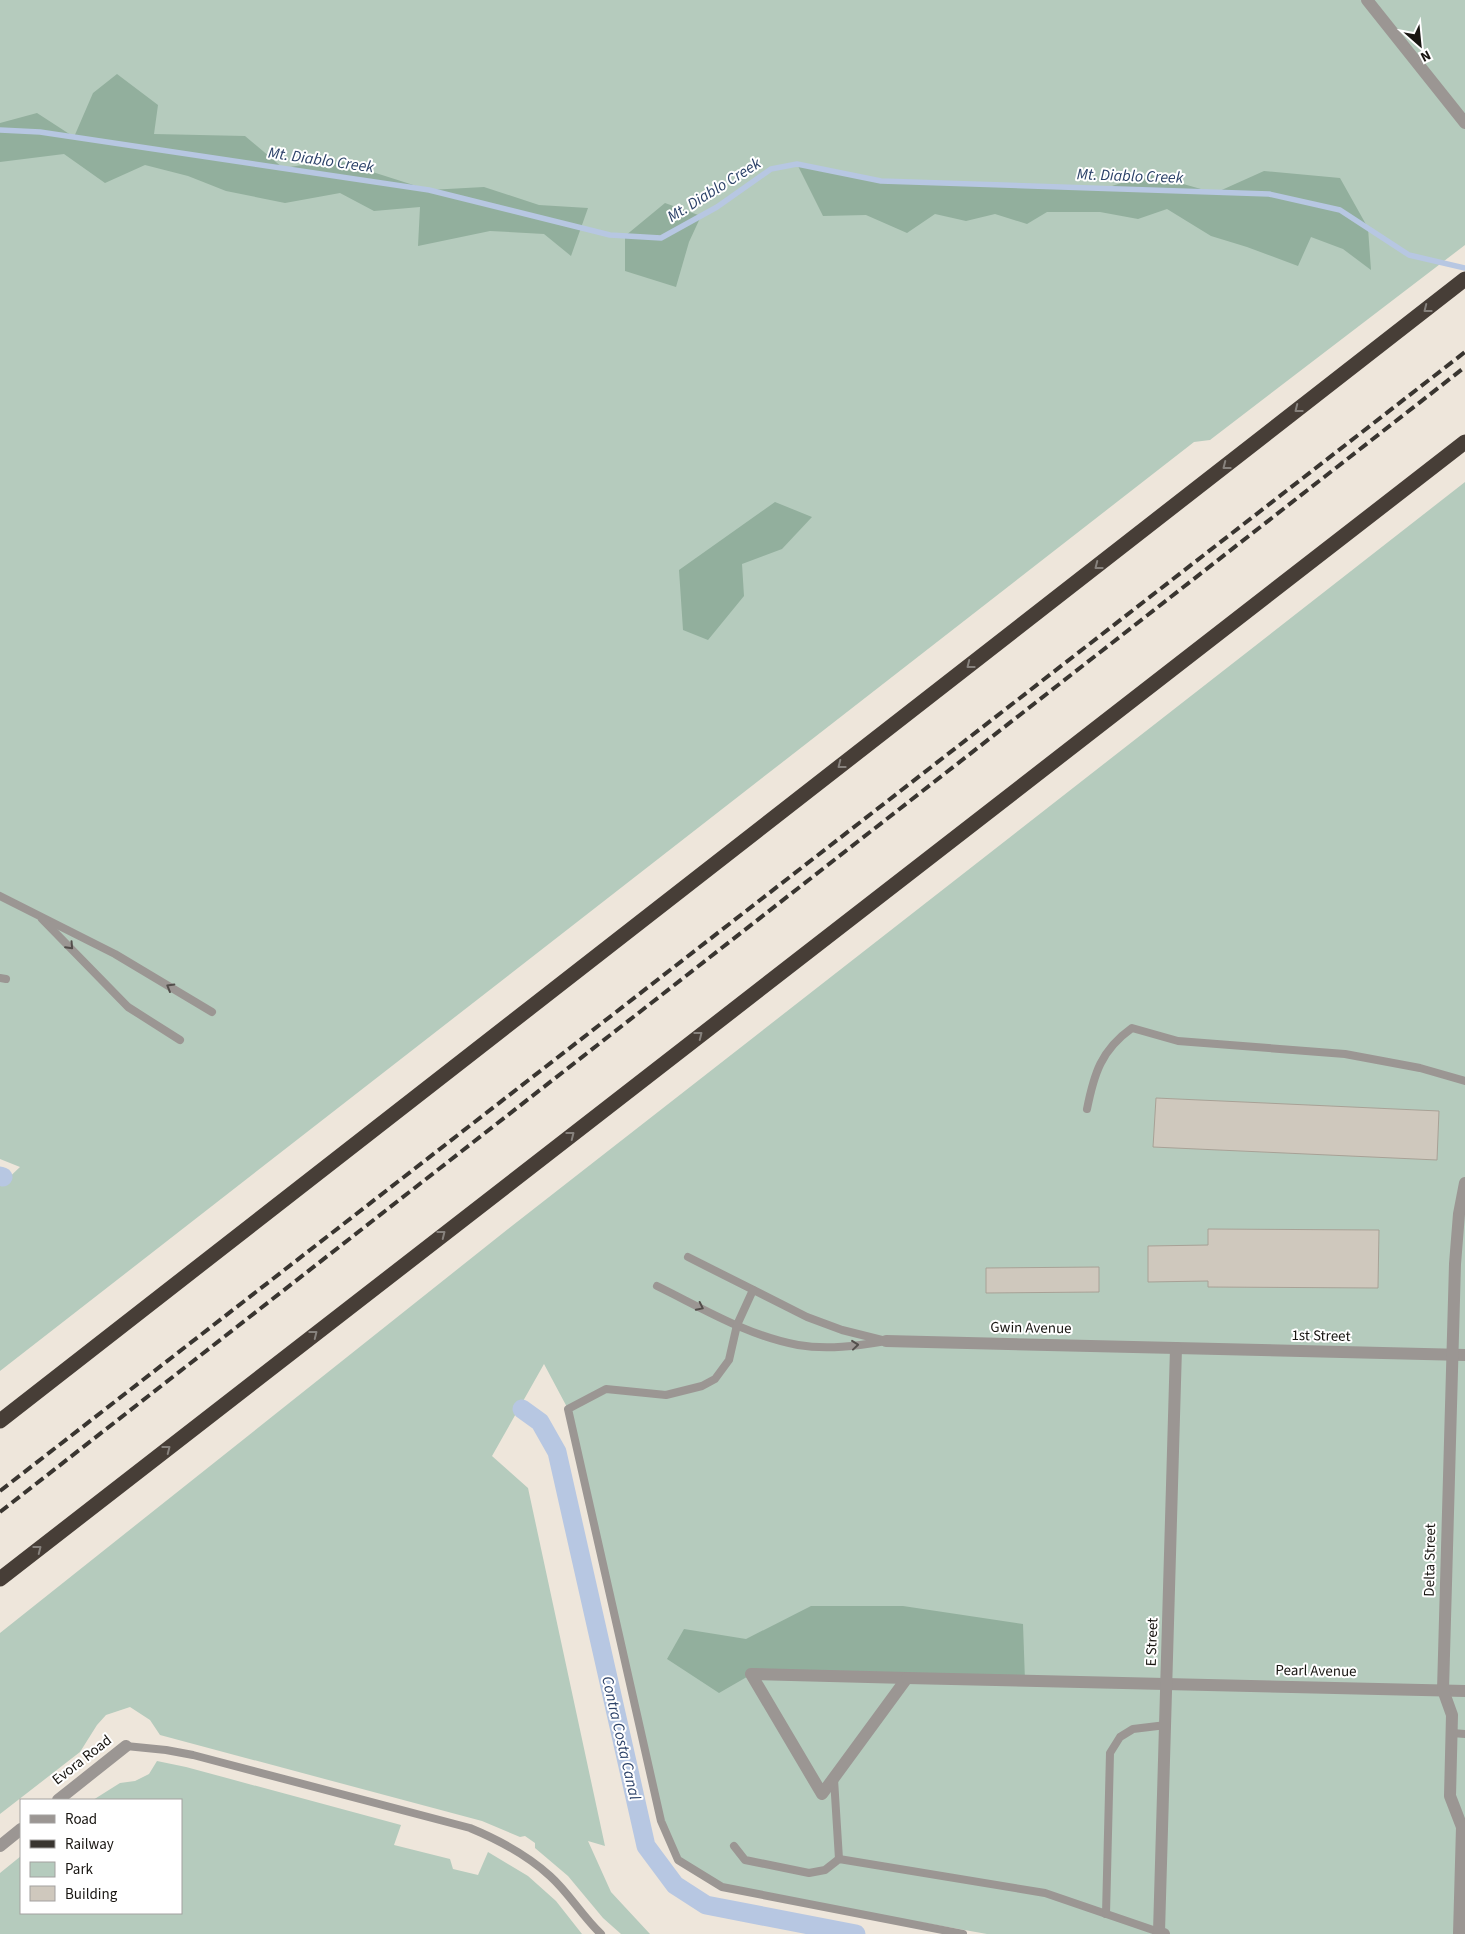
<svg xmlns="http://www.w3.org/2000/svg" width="1465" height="1934" font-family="'Source Sans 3',sans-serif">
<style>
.green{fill:#b5cbbd}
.forest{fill:#92af9d}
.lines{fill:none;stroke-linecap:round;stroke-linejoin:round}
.stream{stroke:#b7c7e2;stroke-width:5.5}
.canal{stroke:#b7c7e2;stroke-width:19}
.building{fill:#cfc8bd;stroke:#a8a196}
.service{stroke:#9b9693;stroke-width:8}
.minor{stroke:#9b9693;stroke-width:12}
.motorway{stroke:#473e37;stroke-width:15}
.rail{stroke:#393530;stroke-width:4;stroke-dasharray:10 5;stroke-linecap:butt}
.oneway{stroke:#87827d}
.oneway2{stroke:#534f4c}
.labels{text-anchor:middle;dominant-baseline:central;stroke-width:4;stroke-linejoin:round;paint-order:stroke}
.street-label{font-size:15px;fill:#181511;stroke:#fff}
.water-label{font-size:16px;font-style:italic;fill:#2b4168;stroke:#fff}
</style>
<rect width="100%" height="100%" fill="#eee6db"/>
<g class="green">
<polygon points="0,0 1465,0 1465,245 1210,440 1194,442 0,1371 0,1186 20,1167 0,1159"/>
<polygon points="1465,482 1465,1934 987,1934 722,1887 678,1860 661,1821 568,1409 544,1364 492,1456 528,1488 605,1846 588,1841 611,1892 650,1934 621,1934 603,1918 568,1876 535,1848 535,1843 525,1836 520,1837 482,1821 160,1735 150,1720 130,1707 106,1715 97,1725 80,1752 0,1814 0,1633 508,1229"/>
<polygon points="157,1761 186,1767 401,1825 394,1845 450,1859 453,1869 478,1875 488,1852 528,1876 556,1901 582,1934 0,1934 0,1873 21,1856 21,1913 181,1913 181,1800 93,1800 120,1783 135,1781 149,1774"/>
</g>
<g class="forest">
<polygon points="117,74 158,105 154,134 245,136 283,168 335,160 429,190 484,187 539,205 588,208 571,256 544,234 490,231 418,246 420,207 374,211 340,193 285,203 226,191 188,176 145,165 105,183 64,154 0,162 0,123 37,113 74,137 93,93"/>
<polygon points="797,164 881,181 1103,189 1148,174 1215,193 1264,171 1340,178 1368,228 1371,270 1343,249 1311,237 1298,266 1247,247 1211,236 1167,209 1138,219 1100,212 1047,212 1027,224 995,214 966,221 935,214 907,233 866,215 823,216"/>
<polygon points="665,203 701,216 689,242 676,287 625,271 625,236"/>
<polygon points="775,502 812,517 782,549 742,564 744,596 708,640 683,630 679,570"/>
<polygon points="811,1606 903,1606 1023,1624 1025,1681 752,1674 719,1693 667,1659 684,1629 746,1639"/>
</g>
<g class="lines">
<polyline class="stream" points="0,130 40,132 429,190 610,235 661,238 717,207 771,169 797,164 881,181 1269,194 1340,210 1409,255 1465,268"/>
<g class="canal">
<polyline points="0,1176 3,1177"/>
<polyline points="522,1409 540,1422 557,1452 646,1846 675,1885 706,1905 856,1934"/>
</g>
</g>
<g class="building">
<polygon points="1156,1098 1439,1111 1437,1160 1153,1147"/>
<polygon points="1208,1229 1379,1230 1378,1288 1208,1287 1208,1281 1148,1282 1148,1246 1208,1245"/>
<polygon points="1099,1267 1099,1292 986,1293 986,1268"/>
</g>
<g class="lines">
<g class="service">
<polyline points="0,896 115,954 212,1012"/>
<polyline points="42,919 128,1007 180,1040"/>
<polyline points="0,978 6,979"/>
<path d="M1087,1109C1094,1074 1101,1050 1132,1028L1178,1041L1345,1054L1420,1068L1465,1081"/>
<path d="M657,1286C702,1308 748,1336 798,1345C827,1350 857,1346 886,1341L842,1330L807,1317L688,1257"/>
<polyline points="753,1290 737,1325 729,1360 715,1379 702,1386 666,1395 606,1389 568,1409 661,1821 678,1860 722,1887 963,1934"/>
<polyline points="1452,1733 1465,1734"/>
<path d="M126,1746L166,1750L193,1755L470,1828C499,1840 526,1854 550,1876C569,1893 582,1916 601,1934"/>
<polyline points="834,1779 839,1859"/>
<polyline points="734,1846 745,1860 809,1873 825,1870 839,1859 1045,1893 1159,1932"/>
<polyline points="1106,1914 1110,1753 1120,1737 1133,1729 1166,1725"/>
</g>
<g class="minor">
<polyline points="1367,0 1465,123"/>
<polyline points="886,1341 1465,1355"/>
<polygon points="751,1674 907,1678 822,1794"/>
<polyline points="907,1678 1465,1691"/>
<polyline points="58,1800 126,1746"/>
<polyline points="0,1846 21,1829"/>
<polyline points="1164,1934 1159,1932 1176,1348"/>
<polyline points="1459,1934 1462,1827 1450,1796 1452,1715 1443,1690 1455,1264 1459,1214 1465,1183"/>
</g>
<g class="motorway">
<polyline points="0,1421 1465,279"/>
<polyline points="0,1579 1465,442"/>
</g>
<g class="rail">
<polyline points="0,1491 1465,352"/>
<polyline points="0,1512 1465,367"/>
</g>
</g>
<defs><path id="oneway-chevron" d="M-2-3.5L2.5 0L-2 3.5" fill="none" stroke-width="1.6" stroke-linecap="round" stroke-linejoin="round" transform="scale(1.25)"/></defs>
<g class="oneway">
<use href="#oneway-chevron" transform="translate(1427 309) rotate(142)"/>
<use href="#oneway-chevron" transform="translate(1298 409) rotate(142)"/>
<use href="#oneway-chevron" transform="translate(1226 466) rotate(142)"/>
<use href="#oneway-chevron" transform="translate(1098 566) rotate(142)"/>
<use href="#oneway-chevron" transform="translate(970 665) rotate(142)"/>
<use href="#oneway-chevron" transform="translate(841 765) rotate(142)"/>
<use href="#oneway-chevron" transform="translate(699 1035) rotate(-38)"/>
<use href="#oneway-chevron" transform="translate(571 1135) rotate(-38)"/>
<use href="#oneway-chevron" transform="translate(442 1234) rotate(-38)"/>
<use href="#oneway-chevron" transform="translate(314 1334) rotate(-38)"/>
<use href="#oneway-chevron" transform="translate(167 1449) rotate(-38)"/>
<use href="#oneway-chevron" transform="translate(38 1549) rotate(-38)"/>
</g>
<g class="oneway2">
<use href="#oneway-chevron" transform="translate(70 946) rotate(47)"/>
<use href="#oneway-chevron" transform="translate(170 987) rotate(-150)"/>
<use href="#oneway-chevron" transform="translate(700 1307) rotate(26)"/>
<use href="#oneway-chevron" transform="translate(855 1345) rotate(-6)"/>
</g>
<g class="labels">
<g class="street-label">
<text transform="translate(1031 1328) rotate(1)">Gwin Avenue</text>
<text transform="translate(1321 1336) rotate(1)">1st Street</text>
<text transform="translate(1430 1560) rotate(-89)">Delta Street</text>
<text transform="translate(1152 1642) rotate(-88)">E Street</text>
<text transform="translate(1316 1671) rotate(1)">Pearl Avenue</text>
<text transform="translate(82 1760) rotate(-38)">Evora Road</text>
</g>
<g class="water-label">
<text transform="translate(321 160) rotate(8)">Mt. Diablo Creek</text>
<text transform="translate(1130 176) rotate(2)">Mt. Diablo Creek</text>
<text transform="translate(714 190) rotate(-32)">Mt. Diablo Creek</text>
<text transform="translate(621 1738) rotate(77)">Contra Costa Canal</text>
</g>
</g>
<rect x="20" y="1799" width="162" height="115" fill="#ffffff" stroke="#a3a1a0"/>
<rect x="30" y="1815" width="25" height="8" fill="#9b9693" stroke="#a3a1a0"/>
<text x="65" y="1824" font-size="15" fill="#181511">Road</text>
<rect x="30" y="1840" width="25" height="8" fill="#393530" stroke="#a3a1a0"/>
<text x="65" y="1849" font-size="15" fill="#181511">Railway</text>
<rect x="30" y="1862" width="25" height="15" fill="#b5cbbd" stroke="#a3a1a0"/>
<text x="65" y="1874" font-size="15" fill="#181511">Park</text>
<rect x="30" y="1886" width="25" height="15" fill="#cfc8bd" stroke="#a3a1a0"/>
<text x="65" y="1899" font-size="15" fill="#181511">Building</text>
<g transform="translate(1420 45) rotate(153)" stroke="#ffffff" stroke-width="4" paint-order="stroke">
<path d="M0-4L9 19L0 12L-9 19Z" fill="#181511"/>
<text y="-8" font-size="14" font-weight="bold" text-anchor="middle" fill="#181511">N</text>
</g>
</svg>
